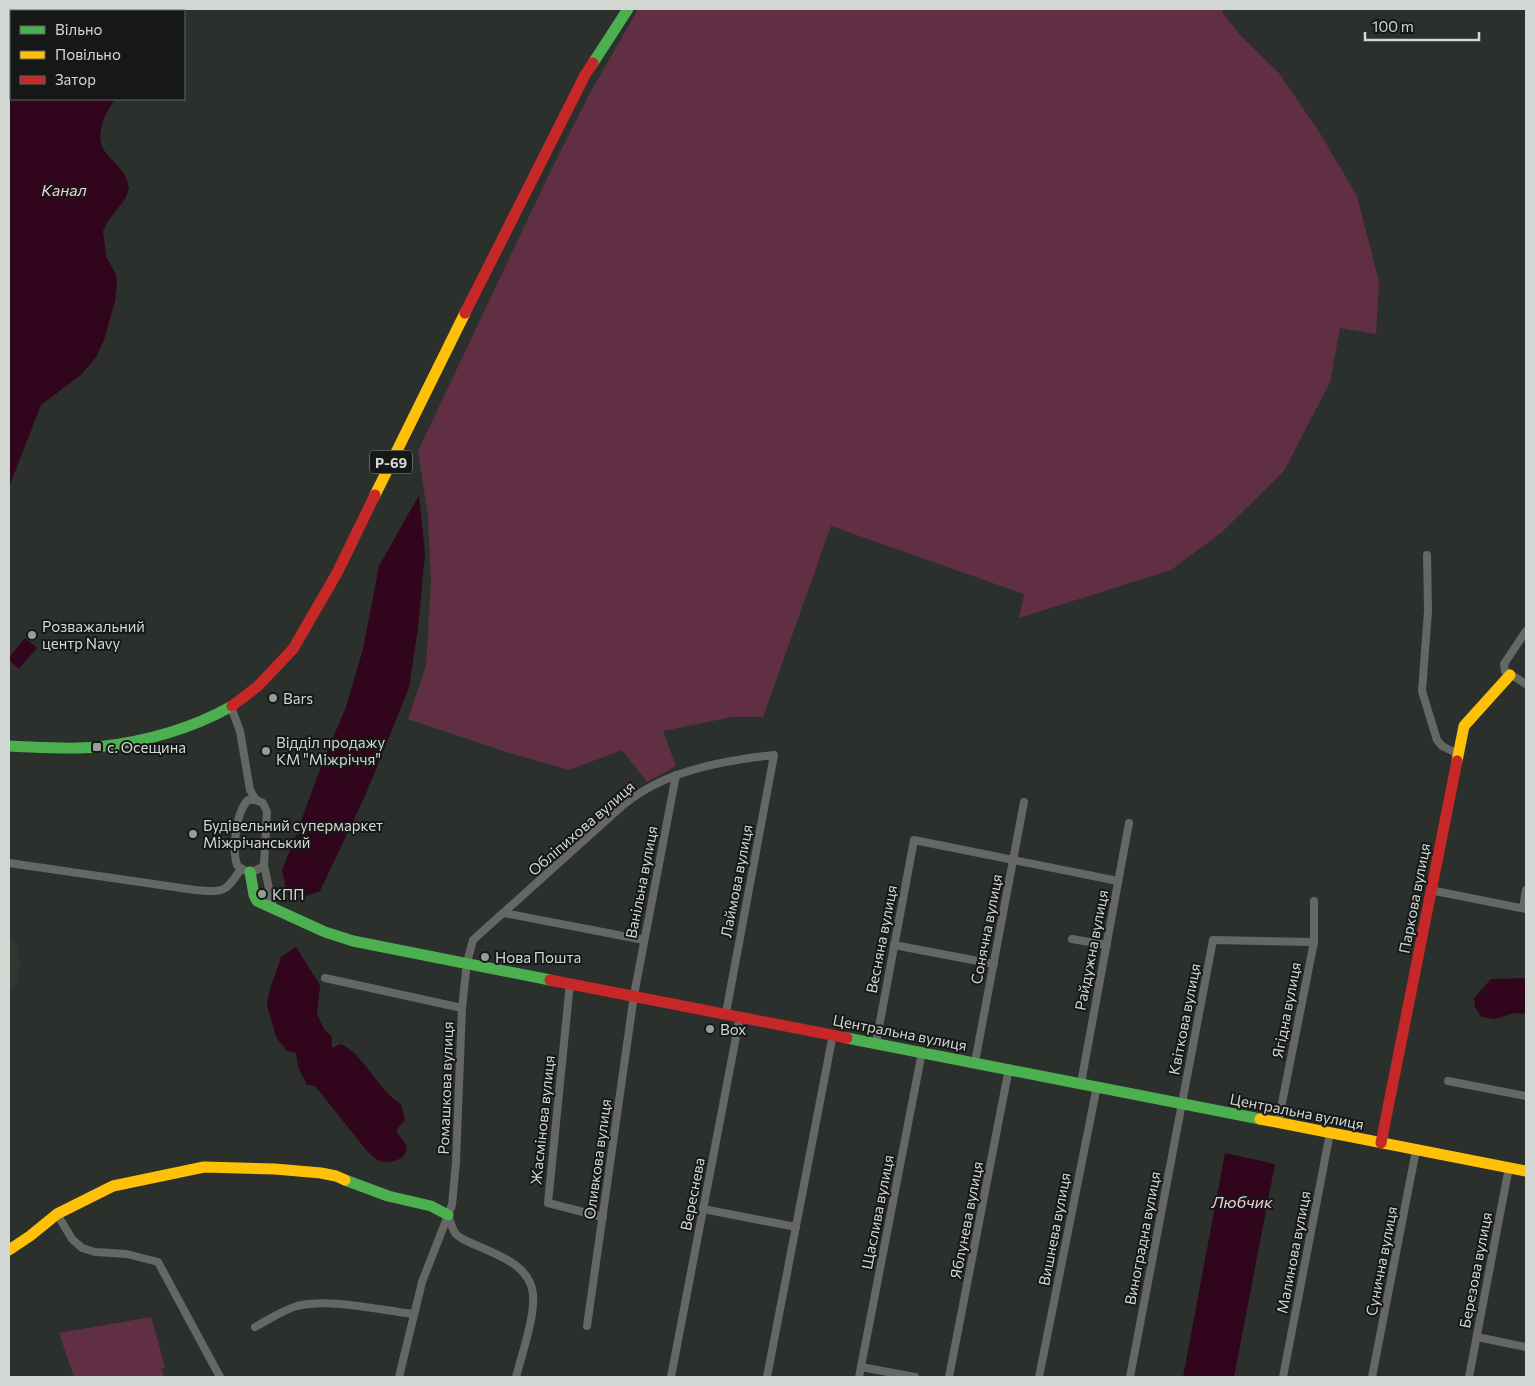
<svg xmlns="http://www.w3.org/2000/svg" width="1535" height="1386" font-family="Commissioner,sans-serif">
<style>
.built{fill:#2d3830}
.green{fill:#612f44}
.water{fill:#31051c}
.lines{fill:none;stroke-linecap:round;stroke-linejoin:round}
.street{stroke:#656765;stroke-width:8}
.fast{stroke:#4caf50;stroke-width:11}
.slow{stroke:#ffc107;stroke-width:11}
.jam{stroke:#c62828;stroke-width:11}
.poi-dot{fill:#989d9a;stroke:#151816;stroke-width:2}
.labels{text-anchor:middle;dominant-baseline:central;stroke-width:4;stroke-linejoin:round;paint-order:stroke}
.shield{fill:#151816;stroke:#9a9e9b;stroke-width:1}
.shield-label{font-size:14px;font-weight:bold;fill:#d3d7d4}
.poi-label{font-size:15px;fill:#d3d7d4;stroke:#151816;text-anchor:start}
.street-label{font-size:15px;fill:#d3d7d4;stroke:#151816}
.water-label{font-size:16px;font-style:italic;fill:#f6c9d9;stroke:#151816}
</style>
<rect width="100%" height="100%" fill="#2b302d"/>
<polygon class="built" points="9,940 15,942 18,949 20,964 17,985 9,989"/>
<g class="green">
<polygon points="638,9 1222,9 1223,14 1241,36 1279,73 1321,135 1357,196 1379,282 1376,334 1340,328 1330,382 1284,471 1222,532 1171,570 1019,618 1024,594 831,526 763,717 732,717 663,731 676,766 647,782 622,750 569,770 506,752 408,719 426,666 431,581 428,517 418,451 552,168 590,93"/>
<polygon points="151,1317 165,1367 161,1369 164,1377 74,1377 59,1333"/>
</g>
<g class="water">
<path d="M9,9H165L164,11H11V99H115C106,112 94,135 104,150C113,164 127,170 129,189L125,199L108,221L103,231L106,256L116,275L117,285L115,301L104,340L96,357L82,374L41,405L9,487Z"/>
<polygon points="419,495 425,554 418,628 409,688 365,796 320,891 306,896 286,888 282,870 296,835 303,832 306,827 301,821 324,759 346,707 363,649 379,566"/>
<polygon points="25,638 37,648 19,669 9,660 9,658"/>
<path d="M296,947L320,985L317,1014L324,1029L332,1037V1048L341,1044C365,1055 378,1091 401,1104L405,1120L397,1129V1133C400,1137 405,1141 406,1146C410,1159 390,1164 380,1161C375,1159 371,1155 367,1151L315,1086L307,1085L298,1067L296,1053L287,1051L276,1037L267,1005L269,992L281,957Z"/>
<polygon points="1526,978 1526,1014 1514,1013 1495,1019 1481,1017 1475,1007 1474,998 1491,979"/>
<polygon points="1225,1153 1275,1164 1234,1377 1183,1377"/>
</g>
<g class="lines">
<g class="street">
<polyline points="1427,555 1428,611 1422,691 1437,740 1442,746 1458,754"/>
<polyline points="1526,631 1504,664 1505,671 1526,684"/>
<polyline points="231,707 240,731 250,790 256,800"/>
<path d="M248,800H256L263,803L267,812L264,865C255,873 246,874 237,865C232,849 236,812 248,800Z"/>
<path d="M9,863L195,890C224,892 224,894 241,869"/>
<polyline points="264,865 273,907"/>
<polyline points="1430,890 1526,909"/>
<polyline points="1523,908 1526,890"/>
<polyline points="504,913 644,940"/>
<polyline points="1072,939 1107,945"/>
<polyline points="894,945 994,964"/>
<polyline points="325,978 462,1008"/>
<polyline points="570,983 548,1203 603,1217"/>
<polyline points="876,1043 914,840 1118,881"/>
<polyline points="975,1062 1024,802"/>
<polyline points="1448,1081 1526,1096"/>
<polyline points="1081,1083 1129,823"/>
<polyline points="1278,1123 1314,942 1314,901"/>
<polyline points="703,1209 796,1227"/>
<polyline points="57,1214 72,1239 82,1248 95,1252 127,1254 158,1262 220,1377"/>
<path d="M448,1215C450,1221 452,1228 455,1233C459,1238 465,1240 471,1243C495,1254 530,1264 533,1294C535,1317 522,1354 516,1377"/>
<polyline points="587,1326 634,995 676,775"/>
<path d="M255,1327C268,1320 283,1310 297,1306C330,1298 379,1310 413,1314"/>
<polyline points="1477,1337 1526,1347"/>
<polyline points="861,1367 915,1377"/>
<path d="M399,1377L422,1282L452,1205L456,1162L462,1008L467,962L473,940L622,806C632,798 642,791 654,785C688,767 736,759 774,755L726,1013"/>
<polyline points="671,1377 740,1016"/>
<polyline points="767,1377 833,1034"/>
<polyline points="859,1377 922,1052"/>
<polyline points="949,1377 1009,1068"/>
<polyline points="1039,1377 1097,1086"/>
<polyline points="1130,1377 1213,940 1314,942"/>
<polyline points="1283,1377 1330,1133"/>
<polyline points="1372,1377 1416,1150"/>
<polyline points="1469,1377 1509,1167"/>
</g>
<g class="fast">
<polyline points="593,63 628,9"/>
<path d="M9,746C38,747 68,750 97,747C144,742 191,729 232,706"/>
<polyline points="250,872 254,895 257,901 325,932 353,941 550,980"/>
<polyline points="847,1038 1260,1119"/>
<polyline points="345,1180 388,1196 431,1206 448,1215"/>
</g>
<g class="slow">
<polyline points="375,495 465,313"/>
<polyline points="1457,761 1464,726 1510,675"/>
<polyline points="1260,1119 1526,1171"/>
<polyline points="9,1250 30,1236 57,1214 113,1186 204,1167 275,1169 321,1173 336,1176 345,1180"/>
</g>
<g class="jam">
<polyline points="465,313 585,75 593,63"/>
<polyline points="232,706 258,686 293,649 337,573 375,495"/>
<polyline points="550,980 847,1038"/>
<polyline points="1381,1143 1457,761"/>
</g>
</g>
<g class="poi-dot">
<circle cx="32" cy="635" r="5"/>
<circle cx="273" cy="698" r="5"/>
<rect x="92" y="742" width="10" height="10" rx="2.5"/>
<circle cx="266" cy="751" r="5"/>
<circle cx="193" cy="834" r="5"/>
<circle cx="262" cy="894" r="5"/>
<circle cx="485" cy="957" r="5"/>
<circle cx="710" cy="1029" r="5"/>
</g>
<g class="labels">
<rect class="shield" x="370" y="450.5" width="42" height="23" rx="4"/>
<g class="shield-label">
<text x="391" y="462">Р-69</text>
</g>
<g class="poi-label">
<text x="42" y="626">Розважальний<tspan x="42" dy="17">центр Navy</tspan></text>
<text x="283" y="698">Bars</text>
<text x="276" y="742">Відділ продажу<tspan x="276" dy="17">КМ "Міжріччя"</tspan></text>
<text x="107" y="747">с. Осещина</text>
<text x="203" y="825">Будівельний супермаркет<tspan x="203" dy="17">Міжрічанський</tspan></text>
<text x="272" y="894">КПП</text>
<text x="495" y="957">Нова Пошта</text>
<text x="720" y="1029">Box</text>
</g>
<g class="street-label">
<text transform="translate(581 828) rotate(-41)">Обліпихова вулиця</text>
<text transform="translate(736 881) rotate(-79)">Лаймова вулиця</text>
<text transform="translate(641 882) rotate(-79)">Ванільна вулиця</text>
<text transform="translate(1414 898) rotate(-79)">Паркова вулиця</text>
<text transform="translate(986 929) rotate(-79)">Сонячна вулиця</text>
<text transform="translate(881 939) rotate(-79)">Весняна вулиця</text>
<text transform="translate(1091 950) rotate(-79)">Райдужна вулиця</text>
<text transform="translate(1286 1010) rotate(-79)">Ягідна вулиця</text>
<text transform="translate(1184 1019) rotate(-79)">Квіткова вулиця</text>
<text transform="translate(900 1032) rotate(11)">Центральна вулиця</text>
<text transform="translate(445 1088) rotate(-88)">Ромашкова вулиця</text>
<text transform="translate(1297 1111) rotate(11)">Центральна вулиця</text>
<text transform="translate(542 1120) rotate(-84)">Жасмінова вулиця</text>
<text transform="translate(597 1159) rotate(-82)">Оливкова вулиця</text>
<text transform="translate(692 1194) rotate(-79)">Вереснева</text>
<text transform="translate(877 1212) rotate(-79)">Щаслива вулиця</text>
<text transform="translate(966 1220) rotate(-79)">Яблунева вулиця</text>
<text transform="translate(1054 1229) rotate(-79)">Вишнева вулиця</text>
<text transform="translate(1142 1238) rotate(-79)">Виноградна вулиця</text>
<text transform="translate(1293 1252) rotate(-79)">Малинова вулиця</text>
<text transform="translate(1381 1261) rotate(-79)">Сунична вулиця</text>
<text transform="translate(1475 1270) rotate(-79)">Березова вулиця</text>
</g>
<g class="water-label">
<text x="64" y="189">Канал</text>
<text x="1242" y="1201">Любчик</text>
</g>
</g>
<rect width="1535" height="1386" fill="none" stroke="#d3d7d4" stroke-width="20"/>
<rect x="10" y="10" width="175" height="90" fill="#151816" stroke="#616462"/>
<rect x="20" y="26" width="25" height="8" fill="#4caf50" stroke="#616462"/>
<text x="55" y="35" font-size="15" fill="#d3d7d4">Вільно</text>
<rect x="20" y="51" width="25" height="8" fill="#ffc107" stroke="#616462"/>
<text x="55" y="60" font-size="15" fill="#d3d7d4">Повільно</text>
<rect x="20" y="76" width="25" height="8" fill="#c62828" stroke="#616462"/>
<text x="55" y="85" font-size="15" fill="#d3d7d4">Затор</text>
<path d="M1365 32v8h114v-8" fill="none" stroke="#d3d7d4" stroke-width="2.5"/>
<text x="1372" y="32" font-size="15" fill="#d3d7d4" stroke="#151816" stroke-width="4" paint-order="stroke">100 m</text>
</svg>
